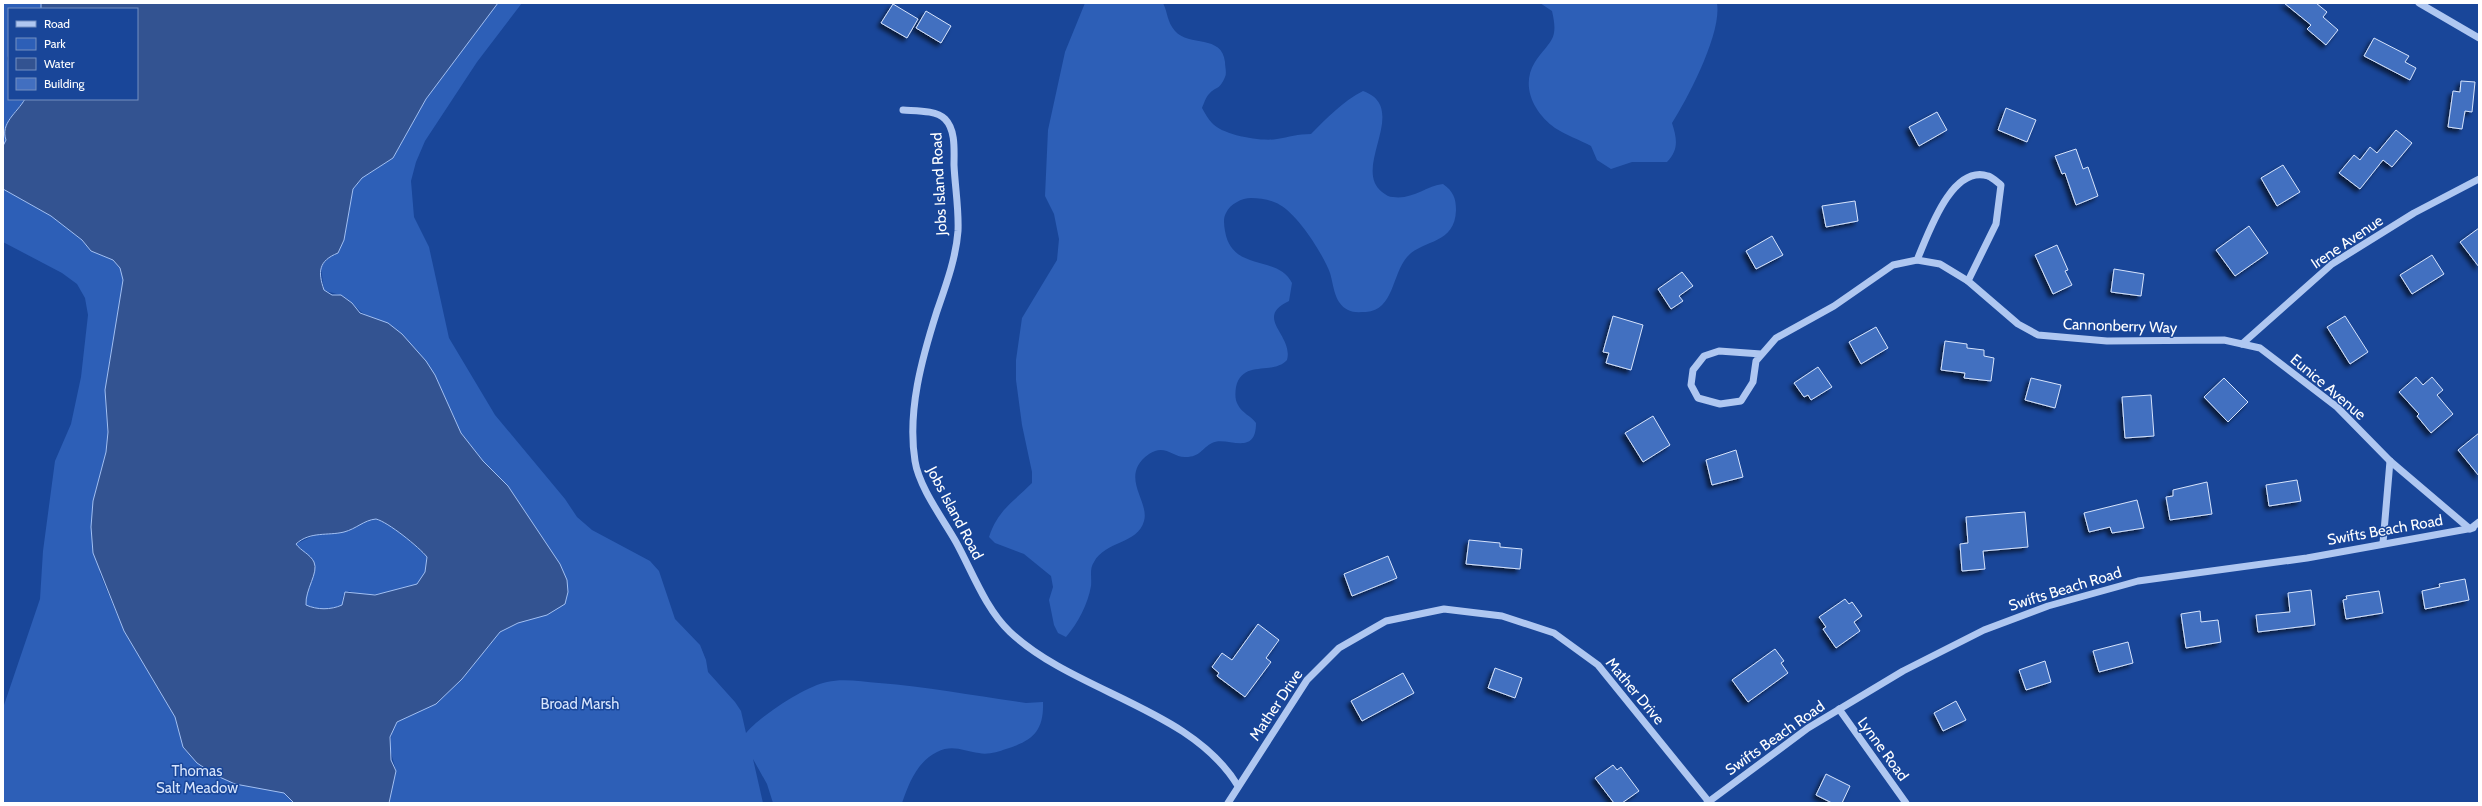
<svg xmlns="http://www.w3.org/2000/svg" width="2482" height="806" font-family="Cabin,sans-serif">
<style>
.green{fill:#2d5fb7}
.water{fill:#335391;stroke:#a2c0f3;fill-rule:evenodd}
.building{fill:#426fc0;stroke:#d6e4fc;filter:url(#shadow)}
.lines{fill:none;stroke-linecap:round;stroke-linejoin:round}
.minor{stroke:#afc7f1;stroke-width:7}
.labels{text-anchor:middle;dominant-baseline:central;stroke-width:3;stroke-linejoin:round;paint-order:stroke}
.street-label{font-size:15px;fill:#fff;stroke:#194699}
.park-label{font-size:15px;fill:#d6e4fc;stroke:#194699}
</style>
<defs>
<filter id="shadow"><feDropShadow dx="-3.5" dy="3.5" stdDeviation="2" flood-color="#0009"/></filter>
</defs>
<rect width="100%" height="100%" fill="#194699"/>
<g class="green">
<path d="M3,3H41V9H9V54L7,58L9,66V99H25C17,112 0,123 6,140L3,146Z"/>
<path d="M498,3H522L477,62L425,141L416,162L411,181L414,217L429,247L449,338L495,415L565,499L577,517L592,530L650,561L659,571L675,619L700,645L706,660L708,672L735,702L741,711L746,733C760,716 806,686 827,682C844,678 862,682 879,683C928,687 977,696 1026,703L1043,702C1044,732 1032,741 1006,749C998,752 987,755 979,753C964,751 952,744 937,752C917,762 909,783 902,803H773L767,784L753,759L763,803H389L396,771L390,749L392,729L397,722L414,714L462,679L500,632L518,623L560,564L508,486L483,461L461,433L435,375L373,318C356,312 356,303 342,296C336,293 330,293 324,290L321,267L327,257L338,253L344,240L353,189L362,178L393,158L426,99Z"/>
<path d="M1085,3H1163C1168,13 1167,22 1175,31C1189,47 1222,34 1225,62C1225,67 1227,73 1225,77C1219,91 1216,86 1209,94C1206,97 1204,103 1202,108C1205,113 1208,119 1212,123C1222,135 1262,142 1277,139C1289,137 1298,134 1311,134C1327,118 1342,102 1363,91C1411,108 1351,168 1382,192C1386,195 1389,197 1393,197C1412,200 1426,186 1443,184C1453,191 1456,198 1456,210C1455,245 1423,239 1407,257C1392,274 1394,310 1366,312C1360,312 1353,313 1348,310C1334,303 1334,286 1330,273C1323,254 1298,215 1280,205C1272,200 1261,198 1251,198C1242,198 1230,204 1226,213C1223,218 1224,225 1225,231C1232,273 1278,254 1292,283L1289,301C1253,318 1294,335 1287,360C1272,376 1243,359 1236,387C1235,394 1235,400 1238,405C1242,413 1251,416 1256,423C1256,458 1226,435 1212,443C1202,448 1200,457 1186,457C1173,458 1165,443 1149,454C1118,476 1150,501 1144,521C1138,544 1105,541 1094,562C1089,569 1092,578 1091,586C1088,604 1078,623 1066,637L1058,633L1054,625L1049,600L1053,587L1051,576L1024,554L995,543L989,537C998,510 1013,502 1032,483V472L1022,425L1016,380V360L1022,318L1057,260L1059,239L1054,214L1045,196L1048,130L1065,52Z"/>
<path d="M1540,3H1717C1722,33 1688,98 1672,123C1677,139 1679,149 1667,162H1632L1611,169L1597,160L1591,146C1580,140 1566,135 1555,128C1534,113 1520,86 1535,62C1550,40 1559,41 1552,11Z"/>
<polygon points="3,189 51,216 82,240 91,251 113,260 120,268 123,280 105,390 108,432 106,452 94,497 100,574 124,631 175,717 183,747 191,756 288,788 302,803 3,803 3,708 40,599 43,551 55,461 71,424 81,377 88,315 85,298 77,284 62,273 3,242"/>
<path d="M368,519C373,519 379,519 384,521C391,525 422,550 427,557L425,572L417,584C395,590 370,600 349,591L343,595L342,605C331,610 317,610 306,605C305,590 319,572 314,562C310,554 301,551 296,544L317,534L333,533Z"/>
</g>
<path class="water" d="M41,3H498L426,99L393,158L362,178L353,189L344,240L338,253C318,261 318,272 324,290L332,295H341L352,303L360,313L388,323L402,334L426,361L435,375L461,433L483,461L508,486L560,564L567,580L568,592L565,604L547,615L518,623L500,632L462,679L436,704L397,722L390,737L391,760L396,771L389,803H294L284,793L235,784L215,775L197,763L183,747L175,717L124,631L93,553L91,527L93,501L106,452L108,432L105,390L123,280L120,268L113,260L91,251L82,240L51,216L3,189V146L6,140C0,123 17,113 25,99H137V9H41ZM376,519C388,522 419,547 427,557L425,572L417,584L375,595L345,592L342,605C331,610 317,610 306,605C305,589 319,573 314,562C310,554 301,551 296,544C310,531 328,536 344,532C356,529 364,520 376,519Z"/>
<g class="building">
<polygon points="2284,3 2316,3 2327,12 2323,17 2338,30 2326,45 2307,29 2311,25"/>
<polygon points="893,4 918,19 907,38 881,23"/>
<polygon points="926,11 951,26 941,43 916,28"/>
<polygon points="2374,38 2409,56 2405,62 2416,68 2410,80 2364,56"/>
<polygon points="2461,81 2475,82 2472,112 2465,111 2462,129 2448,127 2453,91 2460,92"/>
<polygon points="2006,108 2036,120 2027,142 1998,130"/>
<polygon points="1937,112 1947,130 1919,146 1909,127"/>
<polygon points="2396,130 2412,143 2392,167 2383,160 2360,189 2339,173 2354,155 2360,160 2370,147 2377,153"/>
<polygon points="2076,149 2083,169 2088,167 2098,196 2076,205 2065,173 2062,174 2055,156"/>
<polygon points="2283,165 2300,192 2277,206 2261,178"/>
<polygon points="1855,201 1858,221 1826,227 1822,206"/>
<polygon points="2249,226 2268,253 2235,276 2216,250"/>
<polygon points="2479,228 2479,267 2460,242"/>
<polygon points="1772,236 1783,255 1756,269 1746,251"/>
<polygon points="2057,245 2068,270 2065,271 2072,285 2053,294 2035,255"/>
<polygon points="2432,255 2444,274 2412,294 2400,275"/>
<polygon points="2114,269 2144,274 2141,296 2111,292"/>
<polygon points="1682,272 1693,286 1679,296 1683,301 1671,309 1658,289"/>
<polygon points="1613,316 1643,325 1631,370 1606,363 1609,353 1603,352"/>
<polygon points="2345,316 2368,352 2350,364 2327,327"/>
<polygon points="1876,327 1888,348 1861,364 1849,342"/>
<polygon points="1945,341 1967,344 1967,348 1984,350 1984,356 1994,358 1991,381 1964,378 1965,373 1941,370"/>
<polygon points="1818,367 1832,387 1811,400 1808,395 1804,397 1794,383"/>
<polygon points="2416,377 2423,385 2432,377 2443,390 2437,395 2453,414 2431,433 2417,416 2419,414 2399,392"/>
<polygon points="2031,378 2061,385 2055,408 2025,400"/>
<polygon points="2224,378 2248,402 2228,422 2204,397"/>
<polygon points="2151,395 2154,436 2125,438 2122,397"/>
<polygon points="1653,416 1670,445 1643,462 1625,433"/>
<polygon points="2479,433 2479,476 2458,450"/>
<polygon points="1736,450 1743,477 1712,485 1706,460"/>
<polygon points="2297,480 2301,501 2269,506 2266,485"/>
<polygon points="2207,482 2212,514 2170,520 2166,497 2173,496 2173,490"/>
<polygon points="2137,500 2144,528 2112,533 2110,527 2089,532 2084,513"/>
<polygon points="2025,512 2028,547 1983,551 1985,569 1962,571 1960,544 1968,543 1966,517"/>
<polygon points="1469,540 1500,543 1500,547 1522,549 1520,569 1466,564"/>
<polygon points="1388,556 1397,578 1352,596 1344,574"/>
<polygon points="2465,579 2469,600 2425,609 2422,591 2440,587 2439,584"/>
<polygon points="2311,590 2315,625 2258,632 2256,615 2290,612 2288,593"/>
<polygon points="2379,591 2383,613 2346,619 2343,600 2347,599 2346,596"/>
<polygon points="1845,599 1849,604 1852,602 1862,616 1854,622 1860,631 1836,648 1823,629 1826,627 1819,617"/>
<polygon points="2200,611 2201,622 2218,620 2221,642 2186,648 2181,614"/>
<polygon points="1258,624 1279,640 1266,658 1271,662 1245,697 1217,676 1219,673 1212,667 1222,653 1232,660"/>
<polygon points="2128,642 2133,663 2099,672 2093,651"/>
<polygon points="1775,649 1784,661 1781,663 1788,673 1748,702 1732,680"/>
<polygon points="2045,661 2051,682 2026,690 2019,670"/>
<polygon points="1495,668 1522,678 1515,698 1488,688"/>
<polygon points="1403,673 1414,693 1362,721 1351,701"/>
<polygon points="1956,701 1966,720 1943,731 1934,713"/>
<polygon points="1613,765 1617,770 1621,767 1639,791 1622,803 1614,803 1595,778"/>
<polygon points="1826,774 1850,786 1842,803 1832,803 1816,795"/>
</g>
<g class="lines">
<g class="minor">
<polyline points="2419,3 2479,38"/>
<path d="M903,110C916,111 936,110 945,119C956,130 954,151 954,165C955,187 959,209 958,231C956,258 946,285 937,311C922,358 907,411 915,461C919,487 943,519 956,542C972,571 985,608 1010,632C1075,693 1191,708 1238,786"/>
<polyline points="1917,260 1940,264 1968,281"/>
<polyline points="2242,344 2332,264 2414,213 2479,179"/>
<path d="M1761,354L1719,351L1704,356L1693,370L1691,385L1698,398L1720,404L1741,401L1753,382L1756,361L1776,338L1834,306L1893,265L1917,260C1928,235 1951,164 1988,176C1992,177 1997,182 2001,185L1996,224L1968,281L2018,324L2038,335L2107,341L2224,340L2260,348L2337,407L2390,461L2470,529L2479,522"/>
<polyline points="2383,543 2390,461"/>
<polyline points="1839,709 1906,803"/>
<polyline points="1228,803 1307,680 1339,648 1386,621 1444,609 1502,616 1554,633 1598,665 1709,802"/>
<polyline points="1707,803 1808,728 1903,671 1984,630 2048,606 2138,581 2307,558 2473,528"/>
</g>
</g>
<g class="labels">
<g class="street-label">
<text transform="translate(939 184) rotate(-93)">Jobs Island Road</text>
<text transform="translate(2347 242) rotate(-34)">Irene Avenue</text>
<text transform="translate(2120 326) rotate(2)">Cannonberry Way</text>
<text transform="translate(2328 387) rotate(40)">Eunice Avenue</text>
<text transform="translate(955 513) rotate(62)">Jobs Island Road</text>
<text transform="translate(2385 530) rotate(-10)">Swifts Beach Road</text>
<text transform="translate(2065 589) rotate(-17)">Swifts Beach Road</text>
<text transform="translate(1635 691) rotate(50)">Mather Drive</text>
<text transform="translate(1276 705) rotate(-56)">Mather Drive</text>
<text transform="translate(1775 738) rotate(-35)">Swifts Beach Road</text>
<text transform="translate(1883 749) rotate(54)">Lynne Road</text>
</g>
<g class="park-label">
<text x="580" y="704">Broad Marsh</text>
<text x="197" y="771">Thomas<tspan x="197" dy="17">Salt Meadow</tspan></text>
</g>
</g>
<rect width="2482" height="806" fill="none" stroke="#ffffff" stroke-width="8"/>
<rect x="8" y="8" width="130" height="92" fill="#194699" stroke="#7590c2"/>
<rect x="16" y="21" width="20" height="6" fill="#afc7f1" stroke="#7590c2"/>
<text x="44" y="28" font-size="12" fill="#ffffff">Road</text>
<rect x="16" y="38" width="20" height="12" fill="#2d5fb7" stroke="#7590c2"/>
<text x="44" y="48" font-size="12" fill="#ffffff">Park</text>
<rect x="16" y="58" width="20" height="12" fill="#335391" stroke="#7590c2"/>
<text x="44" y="68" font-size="12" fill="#ffffff">Water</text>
<rect x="16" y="78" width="20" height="12" fill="#426fc0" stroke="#7590c2"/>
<text x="44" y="88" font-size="12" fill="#ffffff">Building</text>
</svg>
